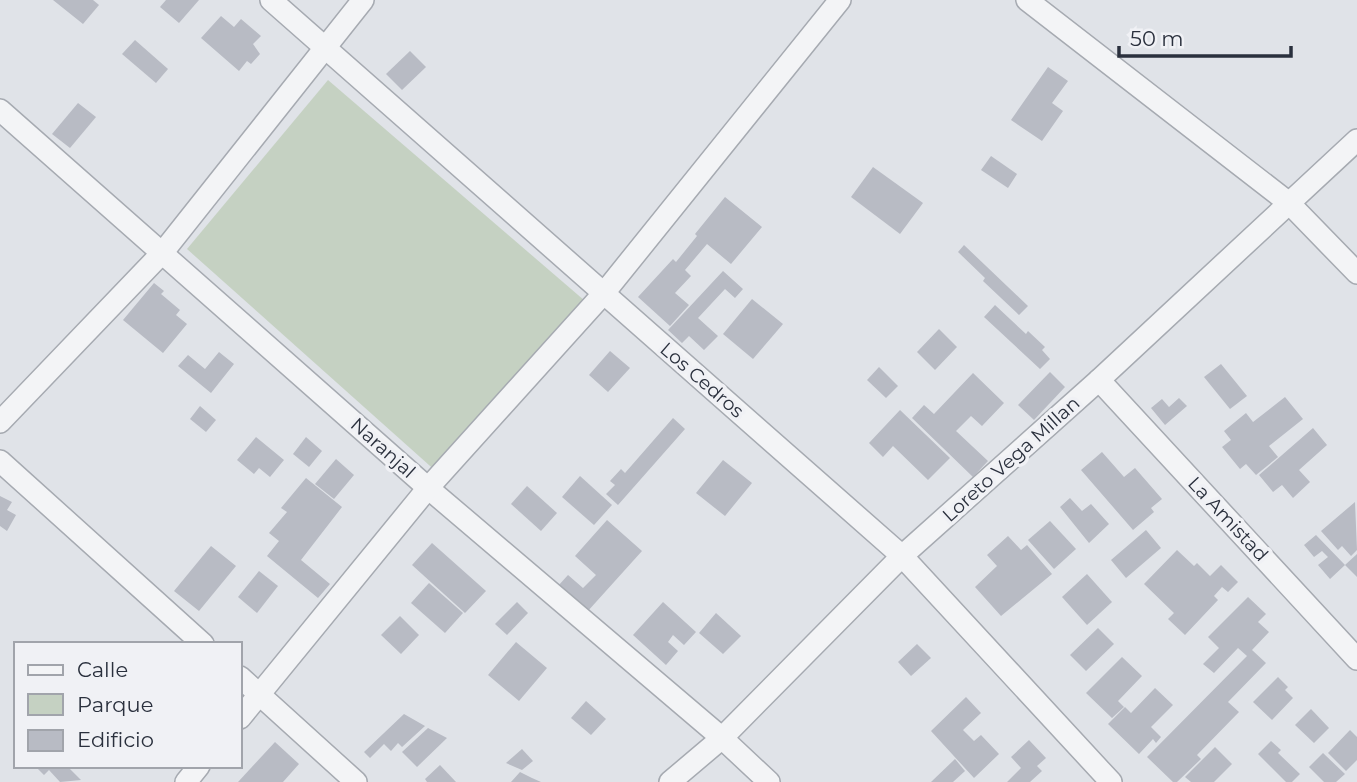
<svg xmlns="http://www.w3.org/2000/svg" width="1357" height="782" font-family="Montserrat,sans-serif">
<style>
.green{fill:#c5d1c2}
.building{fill:#b8bbc4}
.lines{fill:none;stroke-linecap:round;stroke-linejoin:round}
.minor-casing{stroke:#a6aab1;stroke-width:24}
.minor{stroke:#f3f4f6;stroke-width:21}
.labels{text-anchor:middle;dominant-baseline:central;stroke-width:7;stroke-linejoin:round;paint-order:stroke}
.street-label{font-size:19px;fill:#2a303d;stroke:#f0f1f5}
</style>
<rect width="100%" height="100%" fill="#e0e3e8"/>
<polygon class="green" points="328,80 592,307 448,482 187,249"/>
<g class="building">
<polygon points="53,0 93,0 99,5 83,24"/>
<polygon points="166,0 199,0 179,23 160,7"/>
<polygon points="221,16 234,27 241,19 261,36 253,44 260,54 251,64 247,61 239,71 201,38"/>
<polygon points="135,40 168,69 156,83 122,54"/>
<polygon points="410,51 426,67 402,90 386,74"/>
<polygon points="1048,67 1068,81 1052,103 1063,111 1042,141 1011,120"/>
<polygon points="78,103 96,117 70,148 52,134"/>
<polygon points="991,156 1017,174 1008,188 981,170"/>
<polygon points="873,167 923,203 900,234 851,197"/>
<polygon points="725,197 762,227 731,264 707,244 685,270 691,276 675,293 689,305 670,326 638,297 673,259 676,262 697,236 695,234"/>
<polygon points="964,245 1028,306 1019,315 983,281 985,278 958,252"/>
<polygon points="723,271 743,289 735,298 725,289 698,318 718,336 704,350 689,336 682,343 668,330"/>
<polygon points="154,283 164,291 161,294 180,310 176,315 187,324 163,353 123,320"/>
<polygon points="752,299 783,324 753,359 723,334"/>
<polygon points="995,305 1026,334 1028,331 1045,347 1042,350 1050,359 1040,369 984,317"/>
<polygon points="939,329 957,347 935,370 917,352"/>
<polygon points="610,351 630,368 608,392 589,375"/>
<polygon points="219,352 234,364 211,393 178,366 188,355 205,369"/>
<polygon points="1221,364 1247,396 1230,409 1204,377"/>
<polygon points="879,367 898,386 886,398 867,380"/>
<polygon points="1050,372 1065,387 1034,420 1018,405"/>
<polygon points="973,373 1004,403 982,426 971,416 956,431 988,461 973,477 912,418 924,405 934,414"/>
<polygon points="1285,397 1303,419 1269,446 1278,457 1256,475 1246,464 1240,469 1222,447 1231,440 1224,431 1246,413 1253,422"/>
<polygon points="1179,398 1187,406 1165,425 1151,408 1162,399 1169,407"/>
<polygon points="200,406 216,420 206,432 190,419"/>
<polygon points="900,410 950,458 928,480 893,446 883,457 869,443"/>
<polygon points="673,418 685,429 618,505 606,494 615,485 610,481 621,469 625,473"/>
<polygon points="1313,428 1327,445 1299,470 1310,482 1293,498 1282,485 1273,492 1259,475"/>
<polygon points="256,437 284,460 270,477 259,468 254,474 237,460"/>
<polygon points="306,437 322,451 309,467 293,454"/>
<polygon points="1102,452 1124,477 1135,468 1162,499 1151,508 1154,512 1133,530 1081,470"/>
<polygon points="336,459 354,475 334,499 315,484"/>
<polygon points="723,460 752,483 725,516 696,493"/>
<polygon points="580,476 612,505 594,525 562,497"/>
<polygon points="306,478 342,507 301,560 330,584 318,598 267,556 279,541 269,533 287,512 281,508"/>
<polygon points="527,486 557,513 541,531 511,504"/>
<polygon points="0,496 12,502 7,510 16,515 7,531 0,526"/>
<polygon points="1070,498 1082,511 1091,504 1109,524 1089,543 1060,507"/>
<polygon points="1355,502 1357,550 1351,556 1342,546 1338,550 1321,531"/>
<polygon points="607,520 642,551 587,612 558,586 568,575 583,588 596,575 575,556"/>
<polygon points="1050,521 1076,549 1054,569 1028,540"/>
<polygon points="1146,530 1161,548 1126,578 1111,560"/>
<polygon points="1316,535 1345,565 1330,579 1318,565 1328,557 1322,551 1314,557 1304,545"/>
<polygon points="1008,536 1021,550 1027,545 1052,574 1001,616 975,587 997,566 987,555"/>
<polygon points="432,543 486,591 465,613 412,565"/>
<polygon points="211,546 236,566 199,611 174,591"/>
<polygon points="1177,550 1194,566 1197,563 1210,576 1221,565 1238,582 1228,592 1222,587 1214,596 1218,600 1185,635 1168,619 1174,613 1144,584"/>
<polygon points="1357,554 1357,577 1345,565"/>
<polygon points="259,571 278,586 257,613 238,597"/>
<polygon points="1087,574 1112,602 1087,625 1062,597"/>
<polygon points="429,583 463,613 445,633 411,603"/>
<polygon points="1248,597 1266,614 1258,622 1269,632 1252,650 1266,663 1228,702 1239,712 1197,755 1201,759 1177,782 1173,782 1147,757 1247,656 1238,648 1214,673 1203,664 1219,648 1208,637"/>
<polygon points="517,602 528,613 507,635 495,624"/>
<polygon points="663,602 696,632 684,645 673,635 668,642 678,651 666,665 633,635"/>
<polygon points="716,613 741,636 723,654 699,633"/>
<polygon points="400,616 419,635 401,654 381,635"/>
<polygon points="1098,628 1114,644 1086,671 1070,655"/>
<polygon points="516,642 547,668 519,701 488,675"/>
<polygon points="917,644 931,658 911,676 898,662"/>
<polygon points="1122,657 1142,676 1118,701 1124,707 1112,718 1086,693"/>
<polygon points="1278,677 1288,687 1285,690 1293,698 1272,720 1253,702"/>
<polygon points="1155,688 1173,705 1151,727 1161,737 1156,743 1153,739 1139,754 1108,724 1125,707 1131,713"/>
<polygon points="966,697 981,713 963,730 974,741 981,735 999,754 974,778 931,731"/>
<polygon points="586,701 606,719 591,735 571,718"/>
<polygon points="1311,709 1329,728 1314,743 1295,725"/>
<polygon points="404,714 425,726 402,747 398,743 391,751 384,744 370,758 364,752"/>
<polygon points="428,728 447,738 417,767 402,752"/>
<polygon points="1350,730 1357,737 1357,760 1346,771 1328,753"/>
<polygon points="1029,740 1046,758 1037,766 1042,771 1030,782 1007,782 1021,768 1011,757"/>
<polygon points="1271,741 1281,750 1278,753 1300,774 1292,782 1286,782 1258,754"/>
<polygon points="275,742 299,764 283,782 238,782"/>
<polygon points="1215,747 1232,764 1214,782 1191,782 1185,777"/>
<polygon points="522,749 533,761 522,770 506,763"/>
<polygon points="1323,753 1345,774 1336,782 1324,782 1309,767"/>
<polygon points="955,759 965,771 953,782 931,782"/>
<polygon points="440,765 456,782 427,782 425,779"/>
<polygon points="35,766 67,766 81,780 60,782 49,770 44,775"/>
<polygon points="520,772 532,778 541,782 511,782"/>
</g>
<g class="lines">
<g class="minor-casing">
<g id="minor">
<polyline points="271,0 902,556 1111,782"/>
<polyline points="1027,0 1289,203 1357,273"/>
<polyline points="0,110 428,488 722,738 769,782"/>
<polyline points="1099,380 1357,659"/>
<polyline points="0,422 163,252 363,0"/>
<polyline points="0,461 203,644"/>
<polyline points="240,677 356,782"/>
<polyline points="240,718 428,488 604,293 840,0"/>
<polyline points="186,782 199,766"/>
<polyline points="670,782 722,738 902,556 1099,380 1357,140"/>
</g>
</g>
<use href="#minor" class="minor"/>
</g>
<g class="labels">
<g class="street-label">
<text transform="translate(702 380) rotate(41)">Los Cedros</text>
<text transform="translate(383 448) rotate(42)">Naranjal</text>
<text transform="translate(1011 459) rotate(-42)">Loreto Vega Millan</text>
<text transform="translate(1228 519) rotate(47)">La Amistad</text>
</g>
</g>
<rect x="14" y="642" width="228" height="126" fill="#f0f1f5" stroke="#a1a4ab" stroke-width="2"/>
<rect x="28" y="665" width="35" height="10" fill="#f3f4f6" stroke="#a1a4ab" stroke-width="2"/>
<text x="77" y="677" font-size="21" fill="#2a303d">Calle</text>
<rect x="28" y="694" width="35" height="21" fill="#c5d1c2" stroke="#a1a4ab" stroke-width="2"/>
<text x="77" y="712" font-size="21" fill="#2a303d">Parque</text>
<rect x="28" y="730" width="35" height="21" fill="#b8bbc4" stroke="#a1a4ab" stroke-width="2"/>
<text x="77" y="747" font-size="21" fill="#2a303d">Edificio</text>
<path d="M1119 46v10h172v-10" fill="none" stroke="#2a303d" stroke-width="3.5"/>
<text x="1130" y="46" font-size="21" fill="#2a303d" stroke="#f0f1f5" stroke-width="5" paint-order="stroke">50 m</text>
</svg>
